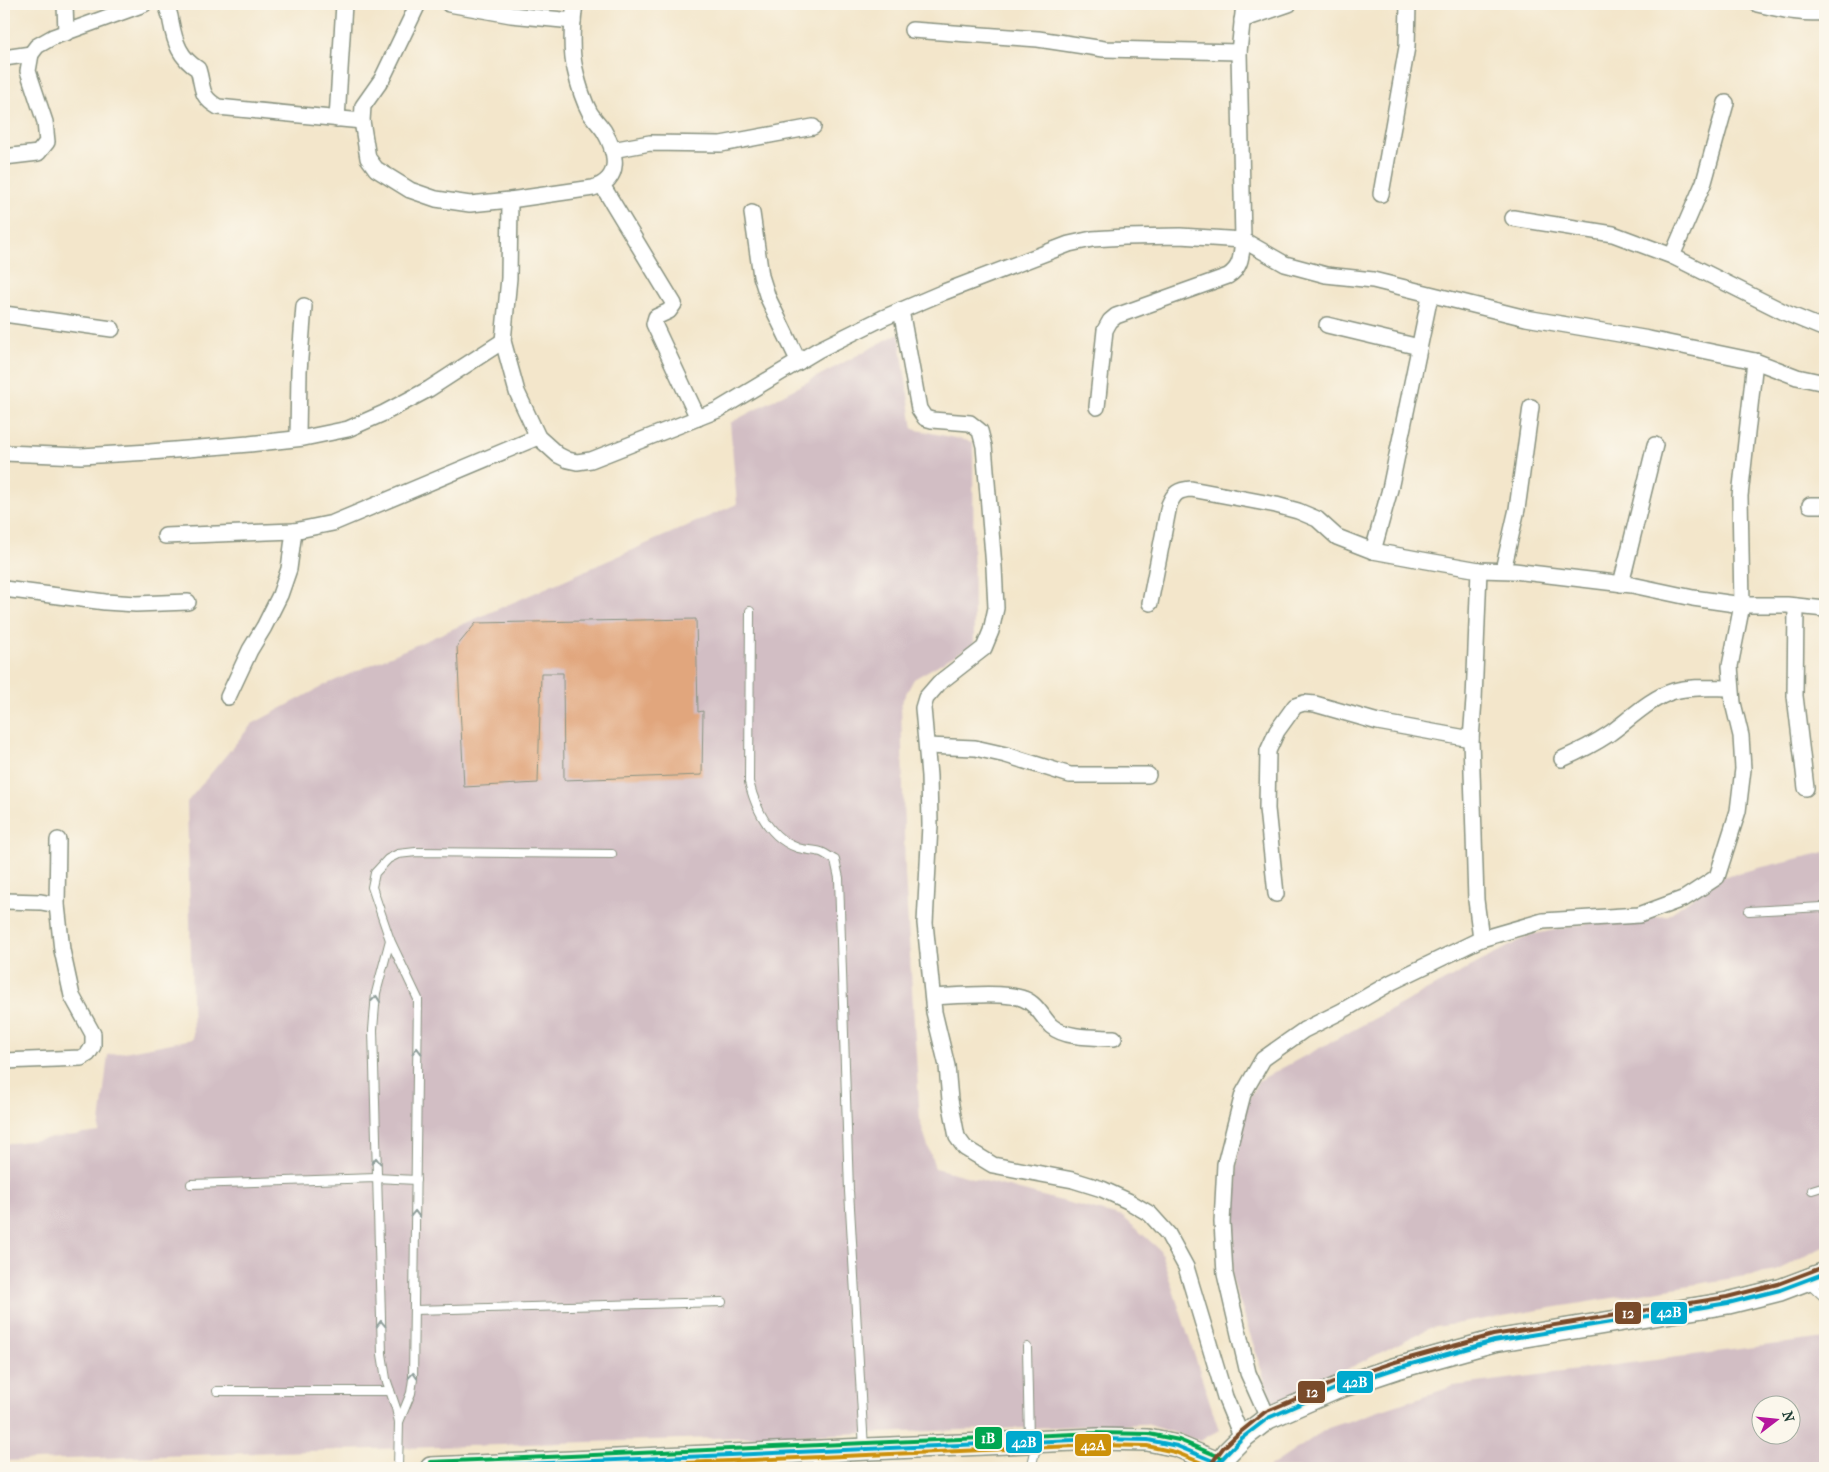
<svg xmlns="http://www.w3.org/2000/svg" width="1829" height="1472" font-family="'IM FELL French Canon',serif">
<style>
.industrial{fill:#d2bec4;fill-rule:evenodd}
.building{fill:#e1a67d}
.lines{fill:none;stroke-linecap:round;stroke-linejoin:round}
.lane-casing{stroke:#899280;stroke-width:10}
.street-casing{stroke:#899280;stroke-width:18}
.secondary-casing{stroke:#899280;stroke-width:24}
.lane{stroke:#fff;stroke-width:8}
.street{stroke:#fff;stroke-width:15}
.secondary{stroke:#fff;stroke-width:21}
.bus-1-casing{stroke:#fbf7ec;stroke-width:8}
.bus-2-casing{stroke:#fbf7ec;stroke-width:8}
.bus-3-casing{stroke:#fbf7ec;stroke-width:8}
.bus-4-casing{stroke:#fbf7ec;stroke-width:8}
.bus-1{stroke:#00a9ce;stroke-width:4}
.bus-2{stroke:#cc910a;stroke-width:4}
.bus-3{stroke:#00a651;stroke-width:4}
.bus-4{stroke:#7a4b2a;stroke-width:4}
.oneway{stroke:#8f9e9a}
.line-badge{stroke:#fbf7ec;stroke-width:2}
.badge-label{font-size:14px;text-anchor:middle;font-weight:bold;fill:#fff}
</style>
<rect width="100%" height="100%" fill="#fbf7ec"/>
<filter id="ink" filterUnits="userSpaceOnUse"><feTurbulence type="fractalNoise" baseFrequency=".02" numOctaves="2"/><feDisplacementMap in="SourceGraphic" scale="10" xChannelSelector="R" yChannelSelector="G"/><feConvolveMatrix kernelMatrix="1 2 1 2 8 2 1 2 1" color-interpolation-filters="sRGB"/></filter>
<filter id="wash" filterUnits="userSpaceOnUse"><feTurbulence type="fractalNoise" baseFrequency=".0096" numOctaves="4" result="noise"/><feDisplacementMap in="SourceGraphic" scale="20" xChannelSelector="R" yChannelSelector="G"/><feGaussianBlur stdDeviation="1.12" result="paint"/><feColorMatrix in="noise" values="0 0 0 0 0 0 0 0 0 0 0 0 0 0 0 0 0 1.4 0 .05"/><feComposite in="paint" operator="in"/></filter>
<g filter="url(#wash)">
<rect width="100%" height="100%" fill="#f3e6cb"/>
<g class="industrial">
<polygon points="899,333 913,429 973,442 974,644 914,679 901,703 905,874 920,1121 935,1168 1123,1217 1160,1250 1219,1430 1200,1441 1146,1424 4,1461 4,1144 99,1132 108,1055 193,1039 187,802 252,724 327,684 737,504 730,423"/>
<polygon points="1825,852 1825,1246 1776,1271 1430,1328 1273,1406 1232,1278 1239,1118 1258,1081 1530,935 1594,922 1667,916 1721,877"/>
<path d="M1825,1338V1468H1268L1328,1428L1454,1386ZM1762,1404H1792V1434H1762Z"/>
</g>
<g id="blocks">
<polygon class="building" points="696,619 698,712 703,711 702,775 564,780 563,673 541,673 538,783 464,787 457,646 476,623"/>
</g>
</g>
<g filter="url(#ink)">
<use href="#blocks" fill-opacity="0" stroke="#899280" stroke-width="1"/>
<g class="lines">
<g class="lane-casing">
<g id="lane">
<path d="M750,611L749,782C756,810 769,838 798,848C805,850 814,850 821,852C826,854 830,857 835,860L839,878L849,1191L864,1448"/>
<polyline points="1749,911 1822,907 1825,909"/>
<polyline points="390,940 376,993 373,1030 382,1354 386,1379 396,1408 399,1422 398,1468"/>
<polyline points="191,1184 376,1178 416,1180"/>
<polyline points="1812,1190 1825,1186"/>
<polyline points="1808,1282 1825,1298"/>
<polyline points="414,1310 722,1302"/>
<polyline points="1027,1347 1029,1440"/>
<polyline points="217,1391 390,1391"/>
<polyline points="399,1422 411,1393 413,1379 418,999 390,940 372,887 375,873 388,859 398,854 416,852 612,854"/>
<polyline points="1031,1468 1037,1444"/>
</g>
</g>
<g class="street-casing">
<g id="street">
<polyline points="65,4 66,33"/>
<path d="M165,4C169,10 170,15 171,22C175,43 180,58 198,69C204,88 199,96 218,107L362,121"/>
<path d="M418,4L382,79L363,106L362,121L368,158L376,169L410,190L436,199L470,204L510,200L593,188C622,179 617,153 604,131C600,125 594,119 590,113C583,100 578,83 575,69C570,48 572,25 575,4"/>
<polyline points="449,4 511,15 573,21"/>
<path d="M1757,4C1780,9 1802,15 1825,12"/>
<polyline points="1242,20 1289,4"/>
<polyline points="912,30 1038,39 1104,49 1239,52"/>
<polyline points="4,58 31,54"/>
<polyline points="337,119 344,4"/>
<polyline points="612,150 650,143 721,144 813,127"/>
<polyline points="4,157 38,153 47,142 45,122 28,71 31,54 37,46 53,37 144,4"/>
<polyline points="602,185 674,304 669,311 656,317 654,324 698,418"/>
<polyline points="1381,194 1407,47 1408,4"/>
<polyline points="510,200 509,278 503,341 517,392 538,437 558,455 568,460 577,462 591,460 718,410 818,350 883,318 944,292 1069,244 1092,239 1125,237 1180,236 1243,240 1285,264 1326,275 1373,280 1526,318 1649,339 1755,361 1797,377 1825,383"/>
<polyline points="752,213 761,276 768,298 799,362"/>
<polyline points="1513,218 1613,234 1672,256 1786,313 1825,329"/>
<polyline points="1672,256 1704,182 1726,103"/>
<polyline points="901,310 919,409 925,418 932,420 970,423 980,431 984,446 994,567 996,608 991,631 984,648 939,683 926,698 923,708 929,776 930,825 925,923 934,1012 947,1066 950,1100 957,1137 965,1148 993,1165 1073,1180 1102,1189 1128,1201 1150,1214 1168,1234 1186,1267 1225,1397 1242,1438"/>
<polyline points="4,314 112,329"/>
<polyline points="1327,325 1419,347"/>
<path d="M1097,407L1105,330L1110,321L1116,316L1228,276C1242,267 1241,255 1243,240L1239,52L1244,4"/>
<polyline points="298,438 299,371 304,306"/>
<polyline points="4,453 81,456 150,452 249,444 304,438 348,429 384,413 429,389 503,341"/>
<polyline points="1810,505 1825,505"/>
<polyline points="165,536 294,531 333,523 538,437"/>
<polyline points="1373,551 1390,489 1430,296"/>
<polyline points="1479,570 1474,700 1471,739 1476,900 1481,939"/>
<polyline points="1503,570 1517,509 1531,407"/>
<polyline points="1621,584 1655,445"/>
<polyline points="4,589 105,602 136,604 188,602"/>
<path d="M1150,603L1169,505C1174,493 1178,490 1191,489L1276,505L1298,511L1317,519L1337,537L1373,551L1422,560L1479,570L1514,571L1632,585L1693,598L1742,605H1787L1825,609"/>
<polyline points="1796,606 1795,696 1806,788"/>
<polyline points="228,697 250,650 264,627 280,595 289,569 294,531"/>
<polyline points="927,746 975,748 1006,755 1070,775 1148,775"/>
<path d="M1562,759C1578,752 1594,744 1609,734C1629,720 1650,698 1674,691C1692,686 1713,688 1731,688"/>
<polyline points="1276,894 1267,809 1268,751 1277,731 1295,706 1304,703 1315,704 1378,722 1471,739"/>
<polyline points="4,901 41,902 57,905"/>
<path d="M933,997C954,996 1006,991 1024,999C1037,1004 1042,1017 1051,1026C1066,1039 1095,1037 1114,1038"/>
<polyline points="4,1061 81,1058 88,1054 93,1046 93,1034 72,996 62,950 57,905 58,840"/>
<polyline points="1268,1418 1248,1373 1225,1274 1222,1222 1225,1164 1243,1094 1263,1059 1304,1030 1342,1011 1392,982 1481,939 1543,921 1639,915 1685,898 1717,877 1738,811 1743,769 1741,736 1733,703 1730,666 1742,605 1740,496 1755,361"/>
</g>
</g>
<g class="secondary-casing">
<g id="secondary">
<polyline points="431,1468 1098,1439 1148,1440 1177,1446 1218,1463"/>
<polyline points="1216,1468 1228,1452 1242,1438 1268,1418 1337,1388 1397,1368 1494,1341 1728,1303 1780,1290 1825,1273"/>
</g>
</g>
<use href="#lane" class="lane"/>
<use href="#street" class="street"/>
<use href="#secondary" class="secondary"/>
<g class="bus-1-casing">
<g id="bus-1">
<polyline points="1218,1463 1242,1438 1268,1418 1337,1388 1397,1368 1494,1341 1728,1303 1780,1290 1825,1273"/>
<polyline points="431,1468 1098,1439 1148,1440 1177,1446 1218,1463"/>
</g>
</g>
<g class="bus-2-casing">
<polyline id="bus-2" points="569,1468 1098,1445 1147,1446 1175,1452 1214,1468"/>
</g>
<g class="bus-3-casing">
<polyline id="bus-3" points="431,1462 1098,1433 1149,1434 1179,1440 1220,1457"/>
</g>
<g class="bus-4-casing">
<polyline id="bus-4" points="1211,1464 1223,1448 1238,1434 1265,1412 1335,1382 1395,1362 1493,1335 1727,1297 1778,1284 1823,1267"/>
</g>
<use href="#bus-1" class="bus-1"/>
<use href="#bus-2" class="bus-2"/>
<use href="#bus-3" class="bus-3"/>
<use href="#bus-4" class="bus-4"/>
</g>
<defs><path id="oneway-chevron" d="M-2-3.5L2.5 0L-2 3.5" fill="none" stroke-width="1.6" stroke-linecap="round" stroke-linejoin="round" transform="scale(1.25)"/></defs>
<g class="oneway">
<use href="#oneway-chevron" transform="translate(376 999) rotate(-84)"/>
<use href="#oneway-chevron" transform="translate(417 1051) rotate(-89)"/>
<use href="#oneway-chevron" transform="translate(376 1161) rotate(-91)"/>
<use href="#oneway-chevron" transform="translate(415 1214) rotate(-89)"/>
<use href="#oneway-chevron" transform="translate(381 1324) rotate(-92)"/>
<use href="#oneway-chevron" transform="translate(413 1376) rotate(-86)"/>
</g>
</g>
<g class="line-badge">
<rect x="1650" y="1301" width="38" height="24" rx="5" fill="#00a9ce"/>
<rect x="1614" y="1301" width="28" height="24" rx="5" fill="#7a4b2a"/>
<rect x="1336" y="1370" width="38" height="24" rx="5" fill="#00a9ce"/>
<rect x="1297" y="1380" width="29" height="24" rx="5" fill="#7a4b2a"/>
<rect x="974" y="1426" width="29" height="24" rx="5" fill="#00a651"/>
<rect x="1005" y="1430" width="38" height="24" rx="5" fill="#00a9ce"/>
<rect x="1074" y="1433" width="38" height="24" rx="5" fill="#cc910a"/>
</g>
<g class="badge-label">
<text x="1669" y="1317">42B</text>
<text x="1628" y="1318">12</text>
<text x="1355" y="1387">42B</text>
<text x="1312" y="1397">12</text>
<text x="988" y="1443">1B</text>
<text x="1024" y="1447">42B</text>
<text x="1093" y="1450">42A</text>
</g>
<rect width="1829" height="1472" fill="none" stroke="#fbf7ec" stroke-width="20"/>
<g transform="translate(1776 1420) rotate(74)"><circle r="24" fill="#fbf7ec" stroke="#a3ada2"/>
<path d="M0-4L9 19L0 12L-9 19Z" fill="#b5179e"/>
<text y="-8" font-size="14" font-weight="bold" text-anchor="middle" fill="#1f3d34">N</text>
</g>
</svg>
